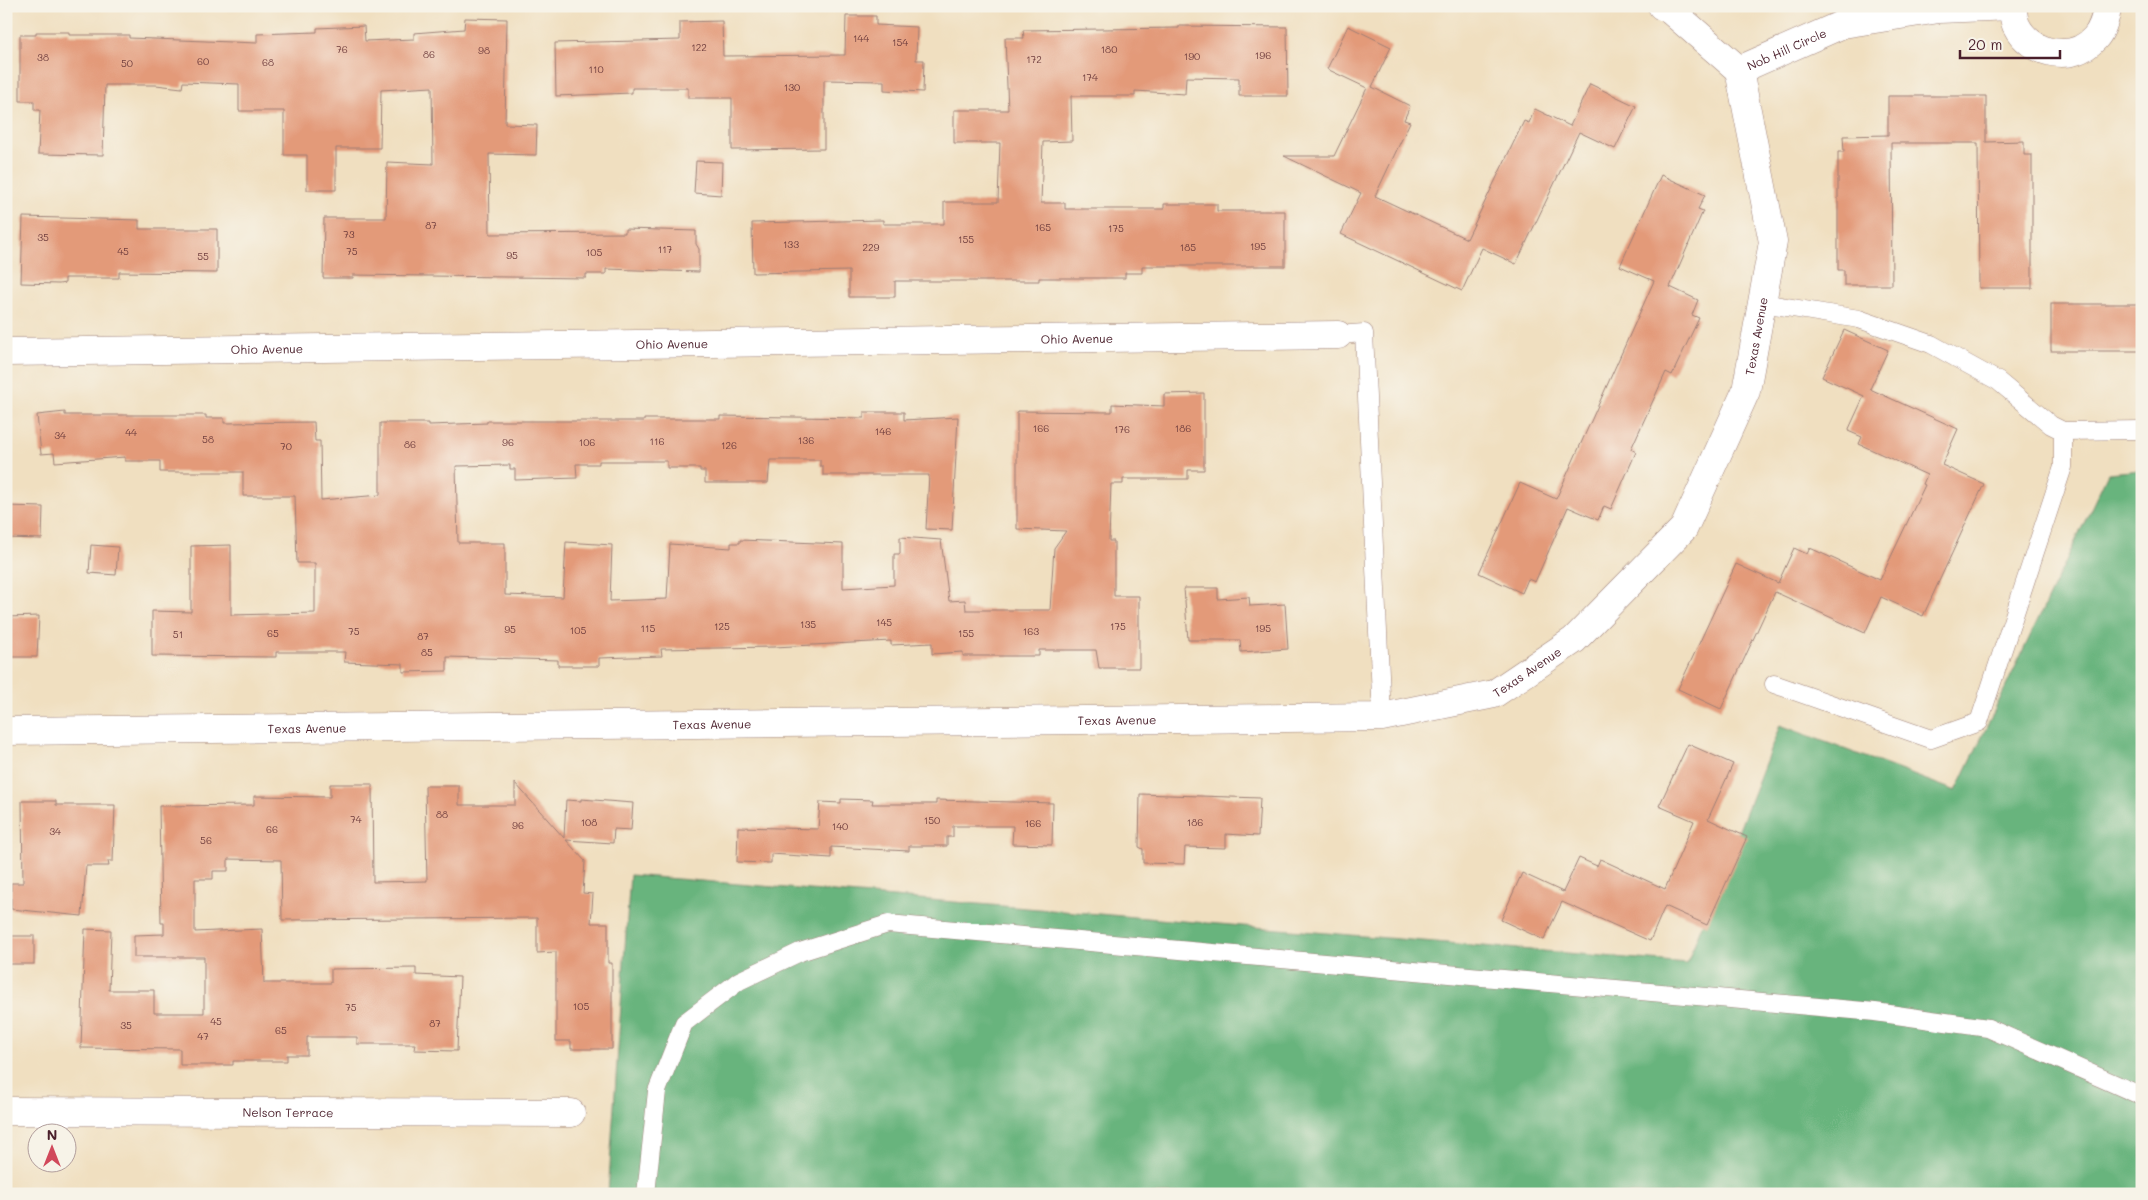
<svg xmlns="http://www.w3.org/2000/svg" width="2148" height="1200" font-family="Mali,sans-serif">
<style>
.forest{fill:#68b47d;stroke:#596a54}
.building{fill:#e39a79}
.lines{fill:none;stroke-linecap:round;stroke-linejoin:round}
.service-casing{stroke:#9d7f76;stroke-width:19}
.minor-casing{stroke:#9d7f76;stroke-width:29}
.service{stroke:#fff;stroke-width:18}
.minor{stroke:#fff;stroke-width:28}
.labels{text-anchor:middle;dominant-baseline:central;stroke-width:5;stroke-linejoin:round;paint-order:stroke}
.number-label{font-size:10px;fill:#703e3e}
.street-label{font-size:12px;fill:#4a1f2b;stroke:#f7f3e8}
</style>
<rect width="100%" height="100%" fill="#f7f3e8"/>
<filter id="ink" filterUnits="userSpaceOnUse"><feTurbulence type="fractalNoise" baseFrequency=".02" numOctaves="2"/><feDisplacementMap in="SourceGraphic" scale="10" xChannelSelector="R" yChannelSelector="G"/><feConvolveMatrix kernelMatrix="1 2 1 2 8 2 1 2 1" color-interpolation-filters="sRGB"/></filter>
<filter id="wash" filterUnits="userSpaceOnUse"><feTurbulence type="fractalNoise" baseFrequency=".0096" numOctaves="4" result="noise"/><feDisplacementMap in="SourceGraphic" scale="20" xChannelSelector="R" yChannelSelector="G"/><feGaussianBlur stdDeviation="1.12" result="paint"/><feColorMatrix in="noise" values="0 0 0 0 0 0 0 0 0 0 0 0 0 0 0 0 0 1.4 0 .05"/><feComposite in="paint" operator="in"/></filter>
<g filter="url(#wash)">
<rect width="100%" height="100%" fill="#f0dfc0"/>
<polygon class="forest" points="2142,470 2142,1194 608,1194 630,875 1687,963 1780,725 1956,791 2108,473"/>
<g id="blocks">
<g class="building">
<polygon points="846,16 876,16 876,25 917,27 916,60 924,60 923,92 884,90 884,81 824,80 824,149 732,150 732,98 688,98 688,88 632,88 632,93 556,96 555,43 680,40 680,22 722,21 723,56 845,55"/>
<polygon points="465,18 507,19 505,124 537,125 536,155 489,154 490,234 625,233 625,229 696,231 696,244 699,249 699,272 606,269 606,274 586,274 586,278 353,275 353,278 323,278 324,218 386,218 387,162 433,164 432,87 381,90 380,148 336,148 336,190 307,190 307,155 284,155 284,111 239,111 239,84 183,82 182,88 156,85 105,85 103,155 38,154 40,110 34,110 34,101 20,101 20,35 36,35 36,32 69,32 69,35 129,35 129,38 257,43 257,34 317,32 317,28 364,26 365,41 414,39 414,33 464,29"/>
<polygon points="1179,26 1287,27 1288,96 1239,96 1239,78 1186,77 1185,94 1135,91 1135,96 1071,96 1072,141 1043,142 1041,203 1065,203 1065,209 1164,209 1164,204 1217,204 1217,211 1285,211 1285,266 1142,266 1142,273 1125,273 1125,278 1039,278 1039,281 895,281 895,297 849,297 849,271 753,273 752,223 883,220 883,224 944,224 944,202 998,202 1000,143 954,143 954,110 1008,110 1005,38 1024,38 1023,30 1179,28"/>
<polygon points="1348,26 1391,47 1372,87 1410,106 1404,120 1410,122 1375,196 1467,239 1524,121 1529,123 1535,109 1570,126 1590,84 1636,106 1615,149 1579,132 1516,264 1482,248 1462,291 1341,234 1361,193 1284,156 1334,156 1367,88 1327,69"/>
<polygon points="1888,96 1986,96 1986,142 2024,141 2024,155 2032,155 2032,288 1979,288 1978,143 1891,143 1892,285 1844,285 1844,270 1838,270 1838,152 1844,152 1843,136 1888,135"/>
<polygon points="696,161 722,162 721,195 694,193"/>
<polygon points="1661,175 1705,195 1698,209 1703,211 1670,287 1698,300 1692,315 1699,318 1672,375 1666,372 1631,449 1636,452 1611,509 1604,506 1598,520 1568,507 1535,582 1528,579 1522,593 1479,573 1520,483 1556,499 1654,281 1620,266"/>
<polygon points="23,217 139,220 139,229 217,229 217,273 119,272 119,278 65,278 65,283 59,284 21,283"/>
<rect x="2051" y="304" width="91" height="47"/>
<polygon points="1844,330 1888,350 1870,389 1958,429 1942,465 1984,484 1923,616 1881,597 1865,633 1775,592 1721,709 1678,689 1736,564 1778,583 1794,548 1807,554 1810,548 1880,580 1925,485 1923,484 1927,475 1859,444 1862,437 1848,431 1864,396 1822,377"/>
<polygon points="1204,393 1204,470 1188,470 1188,479 1123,479 1123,484 1111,484 1109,541 1114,541 1114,596 1139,596 1139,668 1099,668 1096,650 1039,650 1039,656 963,656 963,652 932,654 932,643 891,645 891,641 774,647 661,649 662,656 599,658 599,666 558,666 558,660 447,657 447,671 403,672 403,664 344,662 345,652 276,652 276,657 152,656 152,611 191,612 191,546 231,545 231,615 315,613 315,563 297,563 295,496 243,496 243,472 160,472 160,461 125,461 125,457 55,462 54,453 41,454 37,415 65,412 65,415 206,415 206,418 224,418 224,423 314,422 315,441 320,441 321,500 380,495 380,423 429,423 429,425 487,423 487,421 644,421 644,419 720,419 720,416 864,418 864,412 904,412 904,420 958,417 952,530 926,529 929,475 823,475 823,466 820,466 820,460 770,460 768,483 705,483 705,471 700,471 700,468 667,468 667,461 599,461 599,464 576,464 577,478 515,480 515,469 510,469 510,465 456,466 458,543 505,543 505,595 563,597 566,542 612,545 610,601 667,599 670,544 731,548 731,543 740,543 740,540 843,544 843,588 894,585 894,554 900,554 900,537 941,540 949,601 965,600 966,610 1050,610 1054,548 1066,531 1017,529 1017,411 1112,412 1112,404 1164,406 1164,394"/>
<polygon points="6,506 43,507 42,539 6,538"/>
<polygon points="91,545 118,547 116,575 89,573"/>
<polygon points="1184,588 1218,588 1218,599 1249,597 1250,606 1285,604 1288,649 1241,652 1240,640 1188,640"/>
<polygon points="39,616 37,657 6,657 6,617"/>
<polygon points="1688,744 1733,764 1708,819 1747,837 1707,925 1665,906 1650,941 1562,902 1544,940 1501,920 1522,873 1563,892 1579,858 1597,866 1600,859 1665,889 1694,821 1659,806"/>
<polygon points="515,783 564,838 566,800 581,801 581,799 633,803 631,830 614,829 613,843 566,840 585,861 583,893 593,894 591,923 608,923 608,963 612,963 612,1049 571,1049 571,1041 556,1041 556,952 537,953 537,918 282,920 281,860 228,859 228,871 213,871 213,879 195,879 195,932 262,929 264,983 331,983 331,969 416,968 416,975 460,977 457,1051 414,1050 415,1044 357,1044 357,1037 307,1037 307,1055 287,1055 287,1061 233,1061 233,1065 180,1065 180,1049 81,1048 85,929 111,930 109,990 154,990 154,1013 204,1013 204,957 134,957 134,935 164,934 164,923 161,923 159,806 254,805 254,796 330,797 330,784 372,784 373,882 427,881 425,786 459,786 459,805 515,805"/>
<polygon points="1140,794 1260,798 1258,836 1226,834 1226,848 1185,847 1184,864 1143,863 1143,849 1139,847"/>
<polygon points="841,799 873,800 872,804 936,804 936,800 1053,803 1052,845 1012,844 1013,826 953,826 953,837 947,837 947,846 909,846 909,851 831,847 831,858 771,854 771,863 737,862 738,827 818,829 820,802 841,803"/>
<polygon points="22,801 56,801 56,805 115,805 113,861 108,861 109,866 86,866 82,916 11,909 11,883 23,883"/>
<rect x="6" y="936" width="28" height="28"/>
</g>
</g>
</g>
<g filter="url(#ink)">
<use href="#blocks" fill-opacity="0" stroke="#9d7f76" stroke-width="1"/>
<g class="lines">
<g class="service-casing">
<g id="service">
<polyline points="1762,303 1859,319 1931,344 1998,381 2051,425 2063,431 2142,430"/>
<polyline points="1338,335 1364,333 1382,717"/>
<polyline points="1774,684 1931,739 1979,722 2063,467 2063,431"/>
<polyline points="646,1194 657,1091 684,1023 739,981 800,952 888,924 1875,1012 1988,1028 2142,1096"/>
</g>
</g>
<g class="minor-casing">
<g id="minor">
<polyline points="1662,6 1670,10 1739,70"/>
<path d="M2012,6C2013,12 2014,20 2016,25C2030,54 2072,64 2095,38C2103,29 2105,18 2108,6"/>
<path id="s1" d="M1739,70L1843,24L1939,9L2012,6"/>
<path id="s2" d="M6,352L1338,335"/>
<path id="s3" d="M6,731L1382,717L1494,694L1574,640L1684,528L1746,391L1773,242L1739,70"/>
<path id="s4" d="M6,1111L571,1113"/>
</g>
</g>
<use href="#service" class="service"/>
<use href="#minor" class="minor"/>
</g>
</g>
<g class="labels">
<g class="number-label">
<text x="861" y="38">144</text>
<text x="900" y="42">154</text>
<text x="699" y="47">122</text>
<text x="342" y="49">76</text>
<text x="1109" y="49">180</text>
<text x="484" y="50">98</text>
<text x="429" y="54">86</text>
<text x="1263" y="55">196</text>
<text x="1192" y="56">190</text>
<text x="43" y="57">38</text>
<text x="1034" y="59">172</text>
<text x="203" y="61">60</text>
<text x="268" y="62">68</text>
<text x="127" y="63">50</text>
<text x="596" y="69">110</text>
<text x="1090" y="77">174</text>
<text x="792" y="87">130</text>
<text x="431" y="225">87</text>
<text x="1043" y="227">165</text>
<text x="1116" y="228">175</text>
<text x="349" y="234">73</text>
<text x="43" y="237">35</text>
<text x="966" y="239">155</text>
<text x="791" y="244">133</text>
<text x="1258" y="246">195</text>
<text x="871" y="247">229</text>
<text x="1188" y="247">185</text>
<text x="665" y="249">117</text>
<text x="123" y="251">45</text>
<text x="352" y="251">75</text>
<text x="594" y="252">105</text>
<text x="512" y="255">95</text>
<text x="203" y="256">55</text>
<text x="1041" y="428">166</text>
<text x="1183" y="428">186</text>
<text x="1122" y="429">176</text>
<text x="883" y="431">146</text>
<text x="131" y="432">44</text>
<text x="60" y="435">34</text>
<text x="208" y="439">58</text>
<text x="806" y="440">136</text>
<text x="657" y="441">116</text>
<text x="508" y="442">96</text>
<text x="587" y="442">106</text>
<text x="410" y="444">86</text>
<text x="729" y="445">126</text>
<text x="286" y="446">70</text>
<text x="884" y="622">145</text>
<text x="808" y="624">135</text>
<text x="722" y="626">125</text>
<text x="1118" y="626">175</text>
<text x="648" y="628">115</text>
<text x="1263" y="628">195</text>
<text x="510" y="629">95</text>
<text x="578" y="630">105</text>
<text x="354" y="631">75</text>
<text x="1031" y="631">163</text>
<text x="273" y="633">65</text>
<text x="966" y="633">155</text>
<text x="178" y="634">51</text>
<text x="423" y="636">87</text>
<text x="427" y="652">85</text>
<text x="442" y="814">88</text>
<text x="356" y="819">74</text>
<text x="932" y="820">150</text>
<text x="589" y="822">108</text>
<text x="1195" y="822">186</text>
<text x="1033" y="823">166</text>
<text x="518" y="825">96</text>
<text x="840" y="826">140</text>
<text x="272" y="829">66</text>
<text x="55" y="831">34</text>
<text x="206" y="840">56</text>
<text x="581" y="1006">105</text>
<text x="351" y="1007">75</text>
<text x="216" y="1021">45</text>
<text x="435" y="1023">87</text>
<text x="126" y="1025">35</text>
<text x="281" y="1030">65</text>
<text x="203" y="1036">47</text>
</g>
<g class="street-label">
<text stroke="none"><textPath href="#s1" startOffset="52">Nob Hill Circle</textPath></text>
<text stroke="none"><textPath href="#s3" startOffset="1950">Texas Avenue</textPath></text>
<text stroke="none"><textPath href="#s2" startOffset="1071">Ohio Avenue</textPath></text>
<text stroke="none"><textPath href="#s2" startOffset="666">Ohio Avenue</textPath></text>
<text stroke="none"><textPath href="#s2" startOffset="261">Ohio Avenue</textPath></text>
<text stroke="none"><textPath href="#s3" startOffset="1530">Texas Avenue</textPath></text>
<text stroke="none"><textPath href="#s3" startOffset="1111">Texas Avenue</textPath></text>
<text stroke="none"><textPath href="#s3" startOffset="706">Texas Avenue</textPath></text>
<text stroke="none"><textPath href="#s3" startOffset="301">Texas Avenue</textPath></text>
<text stroke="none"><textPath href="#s4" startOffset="282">Nelson Terrace</textPath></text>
</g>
</g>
<rect width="2148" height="1200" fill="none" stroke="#f7f3e8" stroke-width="25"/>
<g transform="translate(52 1148)"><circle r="24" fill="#f7f3e8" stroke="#b29e9c"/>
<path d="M0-4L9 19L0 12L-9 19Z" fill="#d1495b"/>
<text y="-8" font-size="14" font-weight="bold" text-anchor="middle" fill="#4a1f2b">N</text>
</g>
<path d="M1960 50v8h100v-8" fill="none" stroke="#4a1f2b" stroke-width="2.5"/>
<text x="1968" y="50" font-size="15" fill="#4a1f2b" stroke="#f7f3e8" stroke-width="4" paint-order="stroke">20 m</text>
</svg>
